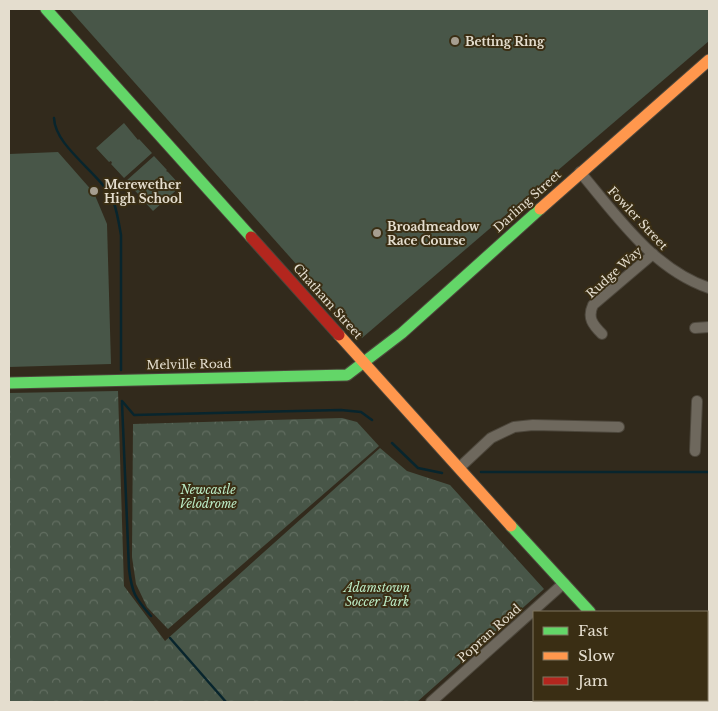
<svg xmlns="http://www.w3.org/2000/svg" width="718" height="711" font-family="'Libre Baskerville',serif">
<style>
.green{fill:#485648}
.park{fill:url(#park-crowns)}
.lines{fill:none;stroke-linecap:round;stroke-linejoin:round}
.stream{stroke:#08252d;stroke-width:2.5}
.street-casing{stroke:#4d473c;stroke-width:12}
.fast-casing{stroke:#4d473c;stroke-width:13}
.slow-casing{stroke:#4d473c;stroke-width:13}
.jam-casing{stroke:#4d473c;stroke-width:13}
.street{stroke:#6e685d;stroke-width:10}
.fast{stroke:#63d668;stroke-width:11}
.slow{stroke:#ff974d;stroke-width:11}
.jam{stroke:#b3261e;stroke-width:11}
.poi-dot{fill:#a69e90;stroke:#3a2e14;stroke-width:2}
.labels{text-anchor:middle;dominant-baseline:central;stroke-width:4;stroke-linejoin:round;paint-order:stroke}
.poi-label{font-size:12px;font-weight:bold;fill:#e4ddce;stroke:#3a2e14;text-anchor:start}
.street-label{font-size:12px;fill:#e4ddce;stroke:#3a2e14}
.park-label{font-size:12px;font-style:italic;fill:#bcecc6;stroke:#3a2e14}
</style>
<defs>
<pattern id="park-crowns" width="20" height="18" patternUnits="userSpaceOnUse" patternTransform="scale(1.25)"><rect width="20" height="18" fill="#485648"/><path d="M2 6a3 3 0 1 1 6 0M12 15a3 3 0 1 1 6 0" fill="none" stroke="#626e61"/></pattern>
</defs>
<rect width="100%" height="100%" fill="#322a1c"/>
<g class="green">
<polygon points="69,9 709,9 709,41 362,338"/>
<polygon points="124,123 138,140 139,139 152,153 124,178 111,164 112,163 111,161 109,162 96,148"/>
<polygon points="58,152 94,193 107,224 111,364 9,367 9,154"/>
<polygon points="154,156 167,170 166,171 168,172 181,186 153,211 140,197 142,195 139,195 126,181"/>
</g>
<g class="park">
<polygon points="118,391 124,586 165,641 380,448 407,471 450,485 544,589 417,702 9,702 9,393"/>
<polygon points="342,418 357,422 379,446 168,629 147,607 136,584 132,557 133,424"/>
</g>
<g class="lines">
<g class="stream">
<path d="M54,118C55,147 100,173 113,200C117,211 119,223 121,235V370"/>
<polyline points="122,401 134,415 341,410 361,412 372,420"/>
<path d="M122,403L129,569C132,593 135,598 151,616"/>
<polyline points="392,443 418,468 442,473"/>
<polyline points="481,472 709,472"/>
<polyline points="170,638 226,702"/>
</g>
<g class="street-casing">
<g id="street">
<path d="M580,172C617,216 653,269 709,288"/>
<polyline points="695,328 709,327"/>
<path d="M602,334C593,325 587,318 593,305L653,254"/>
<polyline points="695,451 697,401"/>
<polyline points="459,468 491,438 514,427 533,425 619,427"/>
<polyline points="431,702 564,583"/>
</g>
</g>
<g class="fast-casing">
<g id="fast">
<polyline points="46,9 251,237"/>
<polyline points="9,383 347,375 402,333 540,209"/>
<polyline points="511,526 590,612"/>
</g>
</g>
<g class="slow-casing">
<g id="slow">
<polyline points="540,209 709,60"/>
<polyline points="339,335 511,526"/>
</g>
</g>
<g class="jam-casing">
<g id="jam">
<polyline points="251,237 339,335"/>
<polyline points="668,700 670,702"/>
</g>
</g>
<use href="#street" class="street"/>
<use href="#fast" class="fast"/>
<use href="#slow" class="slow"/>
<use href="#jam" class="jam"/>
</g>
<g class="poi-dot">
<circle cx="455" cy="41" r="5"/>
<circle cx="94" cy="191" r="5"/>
<circle cx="377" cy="233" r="5"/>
</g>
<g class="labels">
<g class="poi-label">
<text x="465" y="41">Betting Ring</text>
<text x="104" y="184">Merewether<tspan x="104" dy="14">High School</tspan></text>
<text x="387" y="226">Broadmeadow<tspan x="387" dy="14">Race Course</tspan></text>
</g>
<g class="street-label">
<text transform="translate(527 201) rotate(-42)">Darling Street</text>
<text transform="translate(638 218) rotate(47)">Fowler Street</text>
<text transform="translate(614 272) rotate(-42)">Rudge Way</text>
<text transform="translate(328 301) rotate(48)">Chatham Street</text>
<text transform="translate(189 364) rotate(-1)">Melville Road</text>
<text transform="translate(489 633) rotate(-42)">Popran Road</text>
</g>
<g class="park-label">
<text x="208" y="489">Newcastle<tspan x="208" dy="14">Velodrome</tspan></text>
<text x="377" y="587">Adamstown<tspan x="377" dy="14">Soccer Park</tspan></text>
</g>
</g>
<rect width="718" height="711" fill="none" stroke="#e4ddce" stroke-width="20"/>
<rect x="533" y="611" width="175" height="90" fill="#3a2e14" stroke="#7e745e"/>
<rect x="543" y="627" width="25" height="8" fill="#63d668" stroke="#7e745e"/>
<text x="578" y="636" font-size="15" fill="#e4ddce">Fast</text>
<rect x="543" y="652" width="25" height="8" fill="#ff974d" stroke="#7e745e"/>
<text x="578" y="661" font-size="15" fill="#e4ddce">Slow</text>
<rect x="543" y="677" width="25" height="8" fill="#b3261e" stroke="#7e745e"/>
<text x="578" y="686" font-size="15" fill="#e4ddce">Jam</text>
</svg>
